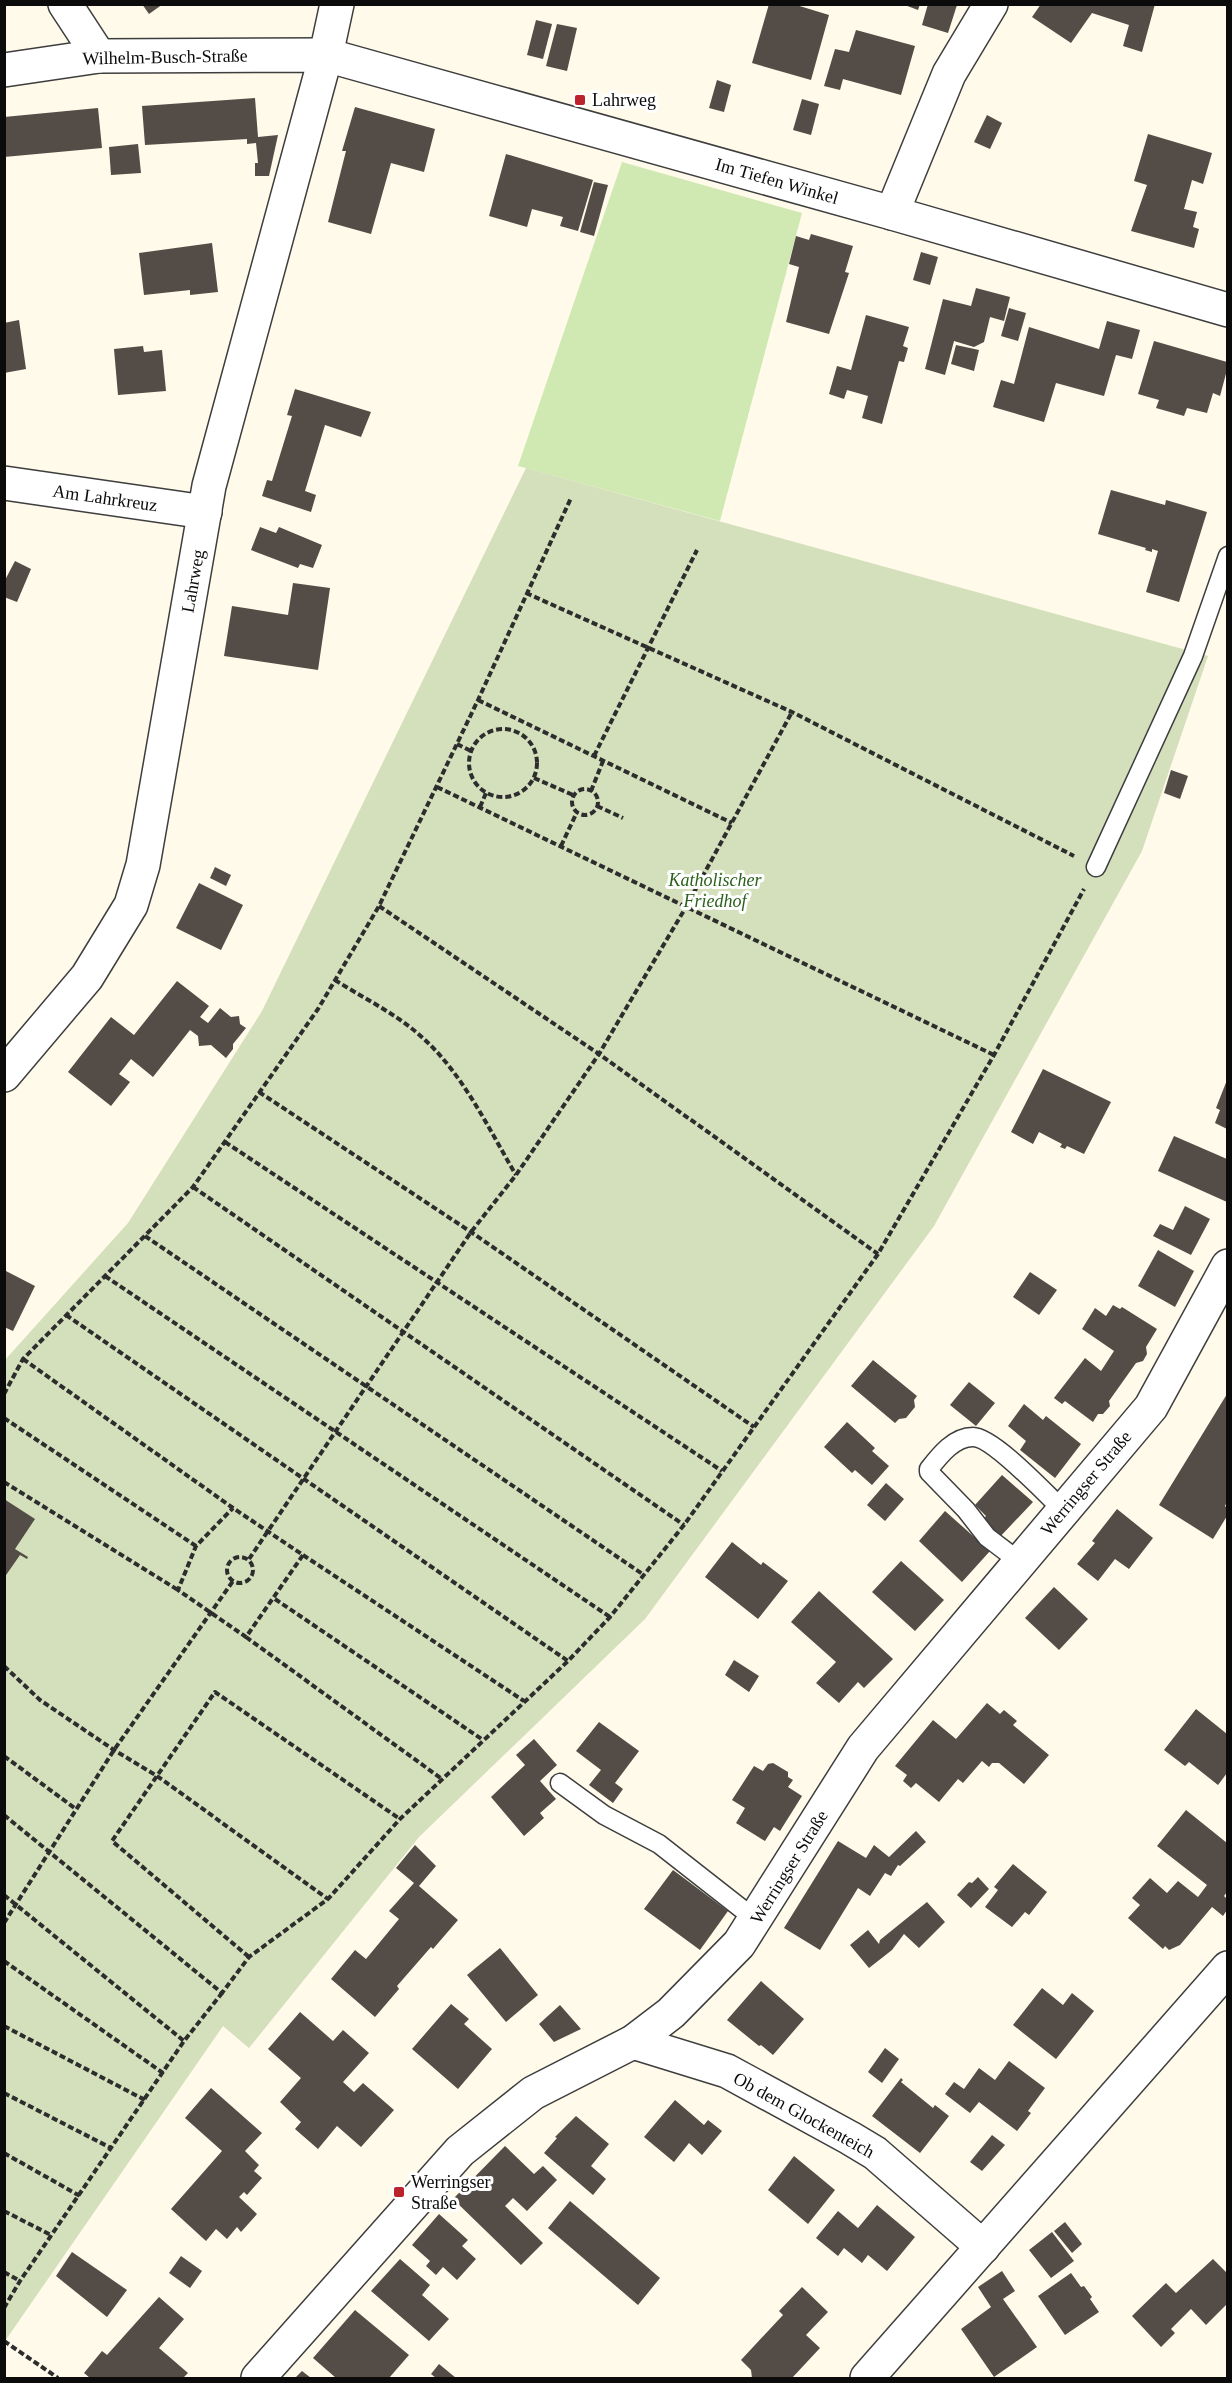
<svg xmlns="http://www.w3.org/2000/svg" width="1232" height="2383" font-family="'Times New Roman',serif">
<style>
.green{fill:#d0e9b3}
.cemetery{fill:#d4dfbb}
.building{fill:#544c47}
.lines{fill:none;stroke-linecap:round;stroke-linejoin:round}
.lane-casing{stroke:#3e3e3e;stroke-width:21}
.street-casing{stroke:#3e3e3e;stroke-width:36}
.path{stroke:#2d2d2d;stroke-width:4;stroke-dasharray:6 3;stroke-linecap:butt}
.lane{stroke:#fff;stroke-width:18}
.street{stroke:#fff;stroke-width:33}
.poi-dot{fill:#bc222b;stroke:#fff;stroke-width:2}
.labels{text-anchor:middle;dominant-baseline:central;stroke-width:6;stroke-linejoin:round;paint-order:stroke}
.street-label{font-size:18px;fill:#0b0b0b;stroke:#fff}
.poi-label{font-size:18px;fill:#0b0b0b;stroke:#fff;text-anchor:start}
.park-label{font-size:18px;font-style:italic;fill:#2b621b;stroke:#fff}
</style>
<rect width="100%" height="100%" fill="#fffae9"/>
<polygon class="green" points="622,162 802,213 720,521 518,466"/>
<polygon class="cemetery" points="526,468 1208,656 1142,851 934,1226 645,1619 419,1837 249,2048 223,2026 5,2341 5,1360 128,1223 262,1011"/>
<g class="building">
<polygon points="142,4 163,4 149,14"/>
<polygon points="769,4 793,4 829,15 811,80 752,63"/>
<polygon points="902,4 920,4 918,10"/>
<polygon points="928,4 957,5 948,33 922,25"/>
<polygon points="1041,4 1155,4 1142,52 1123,46 1129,25 1092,13 1071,43 1032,17"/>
<polygon points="536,20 552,24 543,59 527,55"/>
<polygon points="557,24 577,28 567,71 546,66"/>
<polygon points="856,30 915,46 901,95 843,79 840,90 824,86 835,49 849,52"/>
<polygon points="717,80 731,85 724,112 709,108"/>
<polygon points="255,98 258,137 278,135 269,176 255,176 255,163 258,163 256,143 247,144 247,139 145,145 142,106"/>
<polygon points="802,99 819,104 811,135 793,130"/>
<polygon points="355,107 435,129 424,172 391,163 371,234 328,222 346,151 342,151"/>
<polygon points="98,108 102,148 4,157 4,117"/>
<polygon points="987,115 1002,123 990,149 974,142"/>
<polygon points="1148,134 1212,153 1203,184 1192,180 1184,209 1197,212 1193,227 1199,229 1194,248 1131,231 1147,185 1134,181"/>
<polygon points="138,144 141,173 111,175 109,147"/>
<polygon points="506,154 593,180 578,231 560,226 563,217 532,209 527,227 489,216"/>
<polygon points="594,182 608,185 594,236 580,232"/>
<polygon points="811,234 853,246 845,272 849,273 829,334 786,322 799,267 789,264 796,236 809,240"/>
<polygon points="212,243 218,292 190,295 190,290 144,295 139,253"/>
<polygon points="921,252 938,257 930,285 913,280"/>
<polygon points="976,288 1010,297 1004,321 990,317 984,342 974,347 954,341 945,375 925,369 943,299 971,306"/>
<polygon points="1009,308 1026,313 1018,341 1001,336"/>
<polygon points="866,315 909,327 903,346 908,348 904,362 899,361 882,424 862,418 868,396 847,390 844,399 829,394 837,366 851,370"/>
<polygon points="19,320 26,369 4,373 4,323"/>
<polygon points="1107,321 1140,330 1132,359 1116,355 1104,396 1056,383 1044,422 993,407 1001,380 1014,384 1029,327 1099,349"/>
<polygon points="1154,341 1227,362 1227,370 1220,396 1213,393 1207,413 1187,408 1184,416 1156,408 1159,400 1138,394"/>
<polygon points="956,345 979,350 974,371 951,364"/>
<polygon points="143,346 144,352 162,350 166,391 118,395 114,349"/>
<polygon points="295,389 371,412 361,437 325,425 305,491 316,495 311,512 262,496 267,480 272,481 292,416 287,415"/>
<polygon points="1111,490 1165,505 1166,500 1207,512 1179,602 1146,592 1158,551 1152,549 1152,552 1145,550 1146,548 1098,534"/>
<polygon points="260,527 276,533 279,527 322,545 313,568 300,564 298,568 251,550"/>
<polygon points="15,561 31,569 17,602 4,597 4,582"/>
<polygon points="293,583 330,588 318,670 224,656 232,606 288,615"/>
<polygon points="1171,770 1188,776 1180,799 1164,793"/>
<polygon points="215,867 231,875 226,886 210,878"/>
<polygon points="199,883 243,905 221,950 176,928"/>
<polygon points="177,981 209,1006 200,1017 208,1023 220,1008 231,1017 239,1016 240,1024 246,1028 233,1044 233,1049 226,1058 211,1045 199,1046 198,1036 190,1030 153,1077 131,1059 119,1074 130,1082 111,1106 68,1072 111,1017 134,1035"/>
<polygon points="1043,1069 1111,1102 1084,1154 1067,1146 1065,1149 1060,1147 1062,1144 1039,1132 1033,1144 1011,1132"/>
<polygon points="1227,1080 1227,1129 1215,1123 1220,1110 1216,1108"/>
<polygon points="1174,1136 1227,1159 1227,1202 1158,1171"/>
<polygon points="1185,1206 1210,1219 1191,1255 1153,1236 1160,1224 1173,1230"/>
<polygon points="1158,1250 1194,1271 1175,1307 1138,1286"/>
<polygon points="4,1270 35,1286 13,1331 4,1327"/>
<polygon points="1030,1272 1057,1290 1039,1315 1013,1297"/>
<polygon points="1113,1305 1120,1309 1122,1307 1157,1329 1146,1347 1147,1354 1143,1361 1136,1363 1109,1401 1110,1406 1103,1414 1098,1414 1093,1422 1065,1401 1062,1404 1054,1398 1085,1358 1101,1371 1114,1351 1082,1329 1095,1308 1106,1316"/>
<polygon points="873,1360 917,1396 914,1400 915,1407 906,1418 899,1419 895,1423 851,1386"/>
<polygon points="969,1382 995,1403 976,1426 950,1405"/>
<polygon points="1227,1394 1227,1502 1225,1506 1227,1508 1227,1516 1213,1539 1159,1505"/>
<polygon points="1024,1404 1043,1420 1046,1416 1081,1444 1055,1478 1020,1450 1026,1441 1008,1426"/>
<polygon points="847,1422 875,1448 872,1451 889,1466 872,1485 855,1470 852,1473 824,1447"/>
<polygon points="1002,1475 1033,1502 996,1541 979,1525 986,1516 975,1505"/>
<polygon points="886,1483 904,1499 885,1521 867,1505"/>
<polygon points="4,1499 35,1519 15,1549 28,1557 27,1559 20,1555 4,1578"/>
<polygon points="1117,1509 1153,1538 1129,1569 1115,1559 1098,1581 1077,1564 1095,1543 1092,1541"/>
<polygon points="945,1511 990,1551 962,1582 919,1541"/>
<polygon points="732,1542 761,1565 763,1562 788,1581 758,1619 705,1577"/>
<polygon points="901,1561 944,1600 915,1631 872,1592"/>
<polygon points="1054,1587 1088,1619 1059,1650 1025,1618"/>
<polygon points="819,1591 893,1659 864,1688 858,1682 839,1703 816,1683 836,1662 791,1622"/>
<polygon points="734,1660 759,1676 749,1692 725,1675"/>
<polygon points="987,1703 1000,1714 1004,1710 1017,1721 1013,1725 1049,1755 1024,1784 999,1763 992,1763 989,1767 982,1761 963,1783 958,1779 939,1802 916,1783 911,1788 903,1781 907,1775 895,1766 933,1720 956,1739"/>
<polygon points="1196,1709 1227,1734 1227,1773 1218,1785 1189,1762 1185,1766 1164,1750"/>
<polygon points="599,1722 639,1751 615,1783 623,1789 613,1803 589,1785 601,1770 576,1751"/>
<polygon points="534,1739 557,1765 540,1781 556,1799 540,1813 544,1818 524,1836 491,1797 525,1765 516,1755"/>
<polygon points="773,1763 788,1772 788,1777 793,1780 788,1787 802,1796 780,1831 774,1827 765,1841 736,1823 745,1808 732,1800 754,1766 763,1771 768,1764"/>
<polygon points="1186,1810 1227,1843 1227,1892 1224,1896 1227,1899 1227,1910 1223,1916 1212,1907 1180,1945 1169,1950 1165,1946 1163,1949 1128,1918 1140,1905 1132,1898 1150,1878 1167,1893 1178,1881 1198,1897 1207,1885 1157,1846"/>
<polygon points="916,1831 926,1842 900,1866 898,1865 891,1876 885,1873 870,1896 858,1888 820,1950 784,1928 838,1841 866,1858 874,1845 889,1857"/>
<polygon points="415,1845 436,1866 419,1886 458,1920 433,1949 431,1947 397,1986 399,1989 375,2017 331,1979 355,1950 366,1959 399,1919 389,1911 414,1883 396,1868"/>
<polygon points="1013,1864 1047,1892 1029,1915 1025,1912 1012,1927 985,1907 998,1890 994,1887"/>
<polygon points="673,1870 728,1911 700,1950 644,1909"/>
<polygon points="978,1877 989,1889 971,1908 957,1895 969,1882 972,1883"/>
<polygon points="927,1902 945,1922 919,1948 904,1934 892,1950 869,1968 850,1945 868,1930 879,1944 880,1940"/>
<polygon points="500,1948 538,1995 506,2022 467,1975"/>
<polygon points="761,1981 804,2019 773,2055 761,2045 759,2046 727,2020"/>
<polygon points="1042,1988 1063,2005 1072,1993 1094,2011 1056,2059 1013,2025"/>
<polygon points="451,2004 469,2019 464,2024 492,2049 458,2089 412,2049"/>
<polygon points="560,2005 581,2029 554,2042 539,2024"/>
<polygon points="300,2012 333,2041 343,2030 369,2053 343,2082 354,2092 363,2083 394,2110 361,2147 337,2126 318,2149 295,2129 301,2122 280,2102 301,2078 268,2049"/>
<polygon points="885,2048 899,2059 882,2083 868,2072"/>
<polygon points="1009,2061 1045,2088 1028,2111 1031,2113 1017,2131 979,2102 970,2113 945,2094 954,2082 964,2089 979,2068 995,2080"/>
<polygon points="901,2078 903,2080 901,2082 933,2108 935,2105 949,2116 920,2153 872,2116"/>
<polygon points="211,2088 262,2133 245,2151 259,2165 254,2171 262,2178 247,2195 244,2192 239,2197 257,2214 241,2232 237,2227 227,2239 216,2229 206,2241 171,2209 222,2151 185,2118"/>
<polygon points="675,2100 704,2125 708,2120 722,2131 702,2155 689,2143 674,2162 644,2137"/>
<polygon points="576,2116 609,2144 591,2166 606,2179 593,2195 544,2153 557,2138 555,2137"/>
<polygon points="992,2135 1005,2145 982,2171 970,2162"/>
<polygon points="505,2146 534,2174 543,2166 557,2180 527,2211 513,2198 505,2206 543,2243 521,2265 453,2199"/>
<polygon points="794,2156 835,2190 808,2224 768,2190"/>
<polygon points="570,2201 660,2278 638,2305 548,2228"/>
<polygon points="877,2205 915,2237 887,2271 868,2255 862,2263 844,2248 838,2256 816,2238 838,2211 858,2228"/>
<polygon points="439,2214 468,2240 462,2246 476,2259 457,2280 443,2267 436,2275 426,2266 430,2261 412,2245"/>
<polygon points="1065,2222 1082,2244 1072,2253 1054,2231"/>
<polygon points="1052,2232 1074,2261 1051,2278 1029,2250"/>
<polygon points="72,2252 127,2290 107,2317 56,2276"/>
<polygon points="181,2256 202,2271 190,2288 169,2273"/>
<polygon points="400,2259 430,2285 422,2295 449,2319 429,2341 371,2291"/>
<polygon points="1213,2259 1227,2273 1227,2304 1206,2325 1191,2309 1171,2329 1175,2333 1161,2347 1132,2316 1166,2283 1176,2293"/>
<polygon points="1002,2271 1015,2291 1003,2299 1037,2347 994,2377 961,2329 991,2307 978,2287"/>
<polygon points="1071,2273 1081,2287 1084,2286 1092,2297 1090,2299 1099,2312 1065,2335 1038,2296"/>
<polygon points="802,2287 828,2312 806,2335 820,2348 792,2378 752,2378 751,2370 741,2360 783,2315 779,2311"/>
<polygon points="159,2297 184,2319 159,2348 188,2373 183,2378 90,2378 84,2373 102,2351 107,2355"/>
<polygon points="355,2310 409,2355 389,2378 336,2378 313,2358"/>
<polygon points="439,2364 456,2378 436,2378 431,2374"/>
<polygon points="302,2371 311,2378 295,2378"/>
</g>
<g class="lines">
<g class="lane-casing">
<g id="lane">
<polyline points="1096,867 1193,656 1228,556"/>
<path d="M1020,1562L987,1537L966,1510L929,1472V1469C940,1455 954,1437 973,1437C993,1437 1047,1495 1063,1510"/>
<polyline points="560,1783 604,1815 659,1844 756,1920"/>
</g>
</g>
<g class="street-casing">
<g id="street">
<polyline points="65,4 99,56"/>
<polyline points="4,70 99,56 326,55 892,213 1228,310"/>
<polyline points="892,213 949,74 991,4"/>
<polyline points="4,483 205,512"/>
<polyline points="4,1075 87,977 131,905 143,865 209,486 326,55 337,4"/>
<polyline points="633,2042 727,2071 850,2138 875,2153 983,2247"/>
<polyline points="258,2378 460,2151 533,2093 633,2042 671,2013 739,1944 863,1748 1151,1407 1228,1266"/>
<polyline points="867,2378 1228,1968"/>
</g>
</g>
<g class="path">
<polyline points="526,593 792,712 1074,856"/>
<polyline points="478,700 732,823"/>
<circle cx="503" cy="763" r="34"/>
<polyline points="457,744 471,751"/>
<polyline points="594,756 697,550"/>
<polyline points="534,778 573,795"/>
<polyline points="437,787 994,1055"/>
<circle cx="585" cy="802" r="13"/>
<polyline points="591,791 603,761"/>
<polyline points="597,806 623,818"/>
<polyline points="480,807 486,793"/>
<polyline points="561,846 577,812"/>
<polyline points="379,906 599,1054 878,1254"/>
<path d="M335,980C360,996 394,1013 416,1032C461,1069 487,1126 516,1175"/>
<polyline points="259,1092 471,1232 754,1427"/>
<polyline points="225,1142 722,1471"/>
<polyline points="193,1187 684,1525"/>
<polyline points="145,1236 644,1575"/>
<polyline points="105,1276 610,1617"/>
<polyline points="66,1315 568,1661"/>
<polyline points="23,1359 233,1508 303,1555 246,1637 178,1590 196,1546 233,1508"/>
<polyline points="4,1394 23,1359 193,1187 318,1009 379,906 478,700 571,498"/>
<polyline points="4,1418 196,1546"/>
<polyline points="4,1482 178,1590"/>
<polyline points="303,1555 524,1701"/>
<circle cx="240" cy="1570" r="13"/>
<polyline points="249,1559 471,1232 516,1175 599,1054 686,907 792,712"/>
<polyline points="275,1599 483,1740"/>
<polyline points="246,1637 442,1779"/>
<polyline points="4,1666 40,1700 114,1750 157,1776 328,1899"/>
<polyline points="4,1756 76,1809"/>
<polyline points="4,1815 222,1993 249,1957 328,1899 400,1819 568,1661 610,1617 684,1525 878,1254 994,1055 1084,889"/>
<polyline points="4,1895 184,2041"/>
<polyline points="4,1923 114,1750 233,1581"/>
<polyline points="249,1957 112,1841 215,1692 400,1819"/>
<polyline points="4,1961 163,2073"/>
<polyline points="4,2026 145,2100"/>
<polyline points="4,2093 111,2148"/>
<polyline points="4,2153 80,2196"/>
<polyline points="4,2211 51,2235"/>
<polyline points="4,2272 20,2281"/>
<polyline points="4,2308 20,2281 184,2041 222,1993"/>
<polyline points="4,2341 58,2378"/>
</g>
<use href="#lane" class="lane"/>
<use href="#street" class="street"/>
</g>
<g class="poi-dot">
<rect x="574" y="94" width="12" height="12" rx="3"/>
<rect x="393" y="2186" width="12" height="12" rx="3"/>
</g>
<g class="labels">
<g class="street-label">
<text transform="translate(165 57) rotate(-1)">Wilhelm-Busch-Straße</text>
<text transform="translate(777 181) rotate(16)">Im Tiefen Winkel</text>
<text transform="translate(105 498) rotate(8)">Am Lahrkreuz</text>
<text transform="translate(193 581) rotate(-80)">Lahrweg</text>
<text transform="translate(1086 1483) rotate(-50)">Werringser Straße</text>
<text transform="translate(789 1867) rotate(-58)">Werringser Straße</text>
<text transform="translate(804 2115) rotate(29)">Ob dem Glockenteich</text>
</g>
<g class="poi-label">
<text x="592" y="100">Lahrweg</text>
<text x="411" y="2182">Werringser<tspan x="411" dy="21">Straße</tspan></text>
</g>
<g class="park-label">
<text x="715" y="880">Katholischer<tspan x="715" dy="21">Friedhof</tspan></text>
</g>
</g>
<rect width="1232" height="2383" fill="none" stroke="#0b0b0b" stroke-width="12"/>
</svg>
